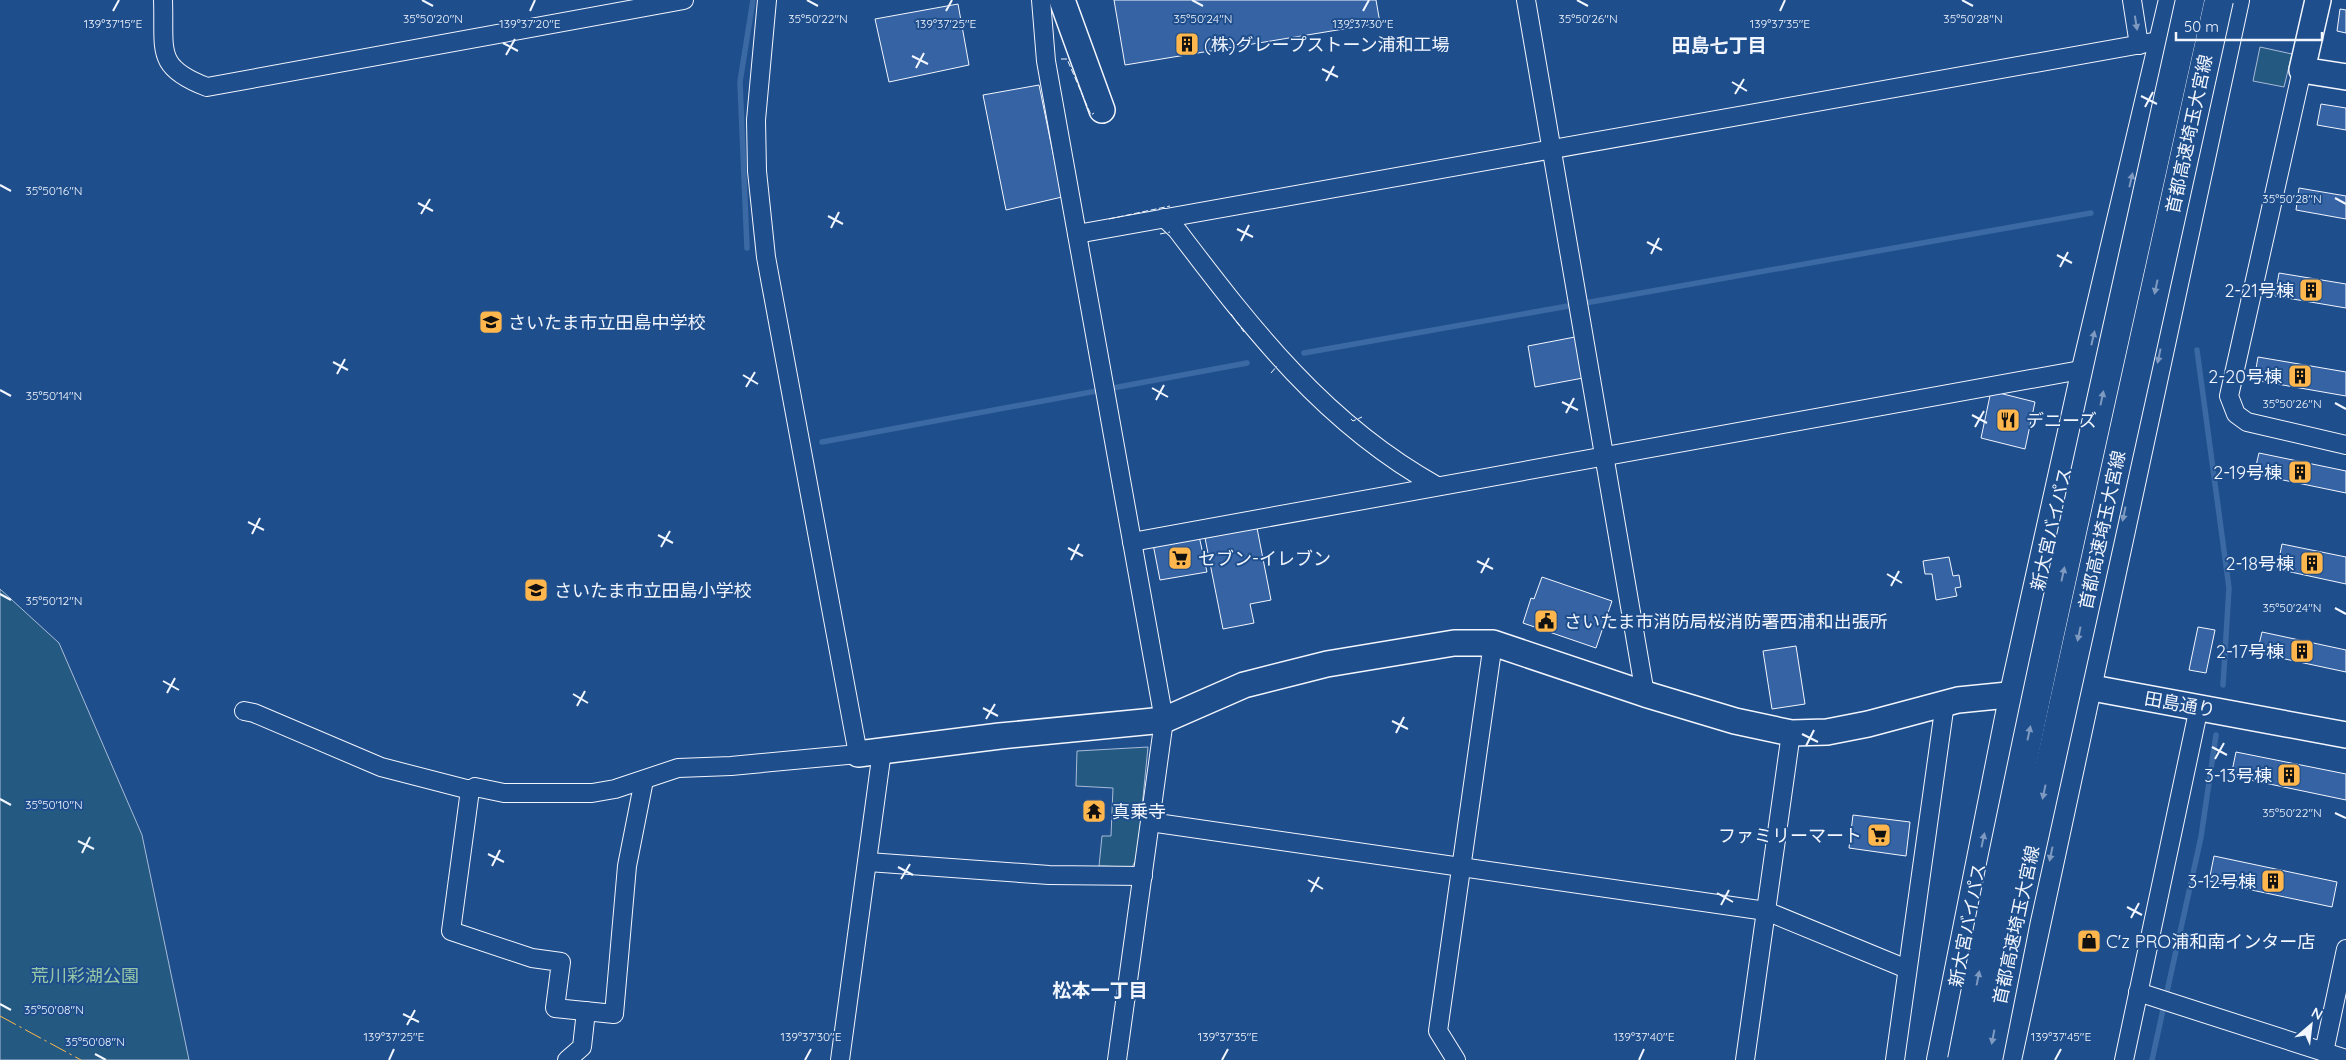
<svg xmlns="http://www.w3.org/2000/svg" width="2346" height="1060" font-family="Quicksand,'Noto Sans JP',sans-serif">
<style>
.green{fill:#245a82;stroke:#a8bbd7}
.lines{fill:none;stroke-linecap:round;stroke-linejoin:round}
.stream{stroke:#3b69a3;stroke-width:5.5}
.building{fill:#3563a3;stroke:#f2f6ff}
.street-casing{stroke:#f2f6ff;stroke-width:20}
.secondary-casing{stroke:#f2f6ff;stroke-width:28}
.highway-casing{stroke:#f2f6ff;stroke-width:30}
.street{stroke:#1f4e8c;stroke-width:18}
.secondary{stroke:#1f4e8c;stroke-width:25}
.highway{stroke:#1f4e8c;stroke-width:28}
.highway-bridge-casing{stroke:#f2f6ff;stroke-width:30;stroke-linecap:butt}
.highway-bridge{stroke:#1f4e8c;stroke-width:28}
.fence{stroke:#f2f6ff;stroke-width:1;stroke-dasharray:6 2.5;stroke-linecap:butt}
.power{stroke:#ffb74d;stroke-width:1;stroke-dasharray:18 4 2.5 4;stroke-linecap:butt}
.oneway{fill:#7e9ac0}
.ticks{fill:none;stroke:#f2f6ff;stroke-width:2}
.labels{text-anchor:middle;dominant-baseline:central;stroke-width:4;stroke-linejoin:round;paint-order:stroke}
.poi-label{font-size:18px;fill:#f2f6ff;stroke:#1f4e8c;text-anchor:start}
.street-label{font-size:18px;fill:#f2f6ff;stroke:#1f4e8c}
.park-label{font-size:18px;fill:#97c8a6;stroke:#1f4e8c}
.neighbourhood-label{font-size:19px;font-weight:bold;fill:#f2f6ff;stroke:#1f4e8c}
.ticks-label{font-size:12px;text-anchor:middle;fill:#f2f6ff;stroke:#1f4e8c;stroke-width:4;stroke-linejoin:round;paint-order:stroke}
</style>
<rect width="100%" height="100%" fill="#1f4e8c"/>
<g class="green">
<polygon points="2260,47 2292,54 2284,87 2253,81"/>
<polygon points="0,589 59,643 142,835 189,1060 0,1060"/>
<polygon points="1148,747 1137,858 1132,867 1099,866 1102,836 1111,836 1113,788 1076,786 1077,751"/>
</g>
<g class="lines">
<g class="stream">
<polyline points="747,248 740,82 753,0"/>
<polyline points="2197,350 2229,588 2223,685"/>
<polyline points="1304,353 2091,213"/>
<polyline points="822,442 1247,363"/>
<polyline points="2152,1060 2201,837 2216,735"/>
</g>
</g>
<g class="building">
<polygon points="1114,0 1376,0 1380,23 1125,65"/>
<polygon points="958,4 969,65 889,82 875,19"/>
<polygon points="2340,9 2346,10 2346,33 2337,31"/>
<polygon points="1039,85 1062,197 1006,210 983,95"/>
<polygon points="2321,104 2346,108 2346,130 2317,125"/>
<polygon points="2299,188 2346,196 2346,219 2296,210"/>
<polygon points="2279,273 2346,284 2346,308 2275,296"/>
<polygon points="1575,337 1583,378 1535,387 1528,346"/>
<polygon points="2258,357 2346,372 2346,396 2254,380"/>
<polygon points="1991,391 2035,402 2025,449 1981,438"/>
<polygon points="2259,453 2346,471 2346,493 2254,474"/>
<polygon points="1257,528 1271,600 1250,604 1254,623 1223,629 1205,538"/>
<polygon points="1199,536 1207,572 1160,580 1153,544"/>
<polygon points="2282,544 2346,557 2346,584 2277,569"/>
<polygon points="1949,557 1953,576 1959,575 1961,587 1955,588 1957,596 1936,600 1932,574 1925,574 1923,561"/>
<polygon points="1542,577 1612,601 1596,648 1523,623 1531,598 1534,599"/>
<polygon points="2198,627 2215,630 2206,673 2189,670"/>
<polygon points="2262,632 2346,650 2346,672 2257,653"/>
<polygon points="1796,646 1805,704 1772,709 1763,651"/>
<polygon points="2236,752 2346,774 2346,800 2231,776"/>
<polygon points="1853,815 1910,822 1906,856 1849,848"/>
<polygon points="2214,856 2337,882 2332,907 2209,881"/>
</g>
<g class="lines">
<g class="street-casing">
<g id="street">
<path d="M163,0C165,50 154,67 207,87L684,0"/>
<polyline points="1041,0 1046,61 1164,720 1117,1060"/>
<polyline points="1526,0 1645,694"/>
<polyline points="2132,0 2139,45"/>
<polyline points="2302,70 2229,396 2236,414 2247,422 2346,445"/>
<path d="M1164,218L1177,230C1253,330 1325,424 1437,486"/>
<polyline points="1077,234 2164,40"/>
<polyline points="1132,542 2086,369"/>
<polyline points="244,711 254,713 381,767 470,790 475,787 504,793 592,793 615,789 678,768 731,766 858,754 766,257 757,171 756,120 767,0"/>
<polyline points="470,790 451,931 532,958 561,962 555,1008 614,1014 627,866 644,780"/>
<polyline points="1150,822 1766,911 1907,969"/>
<polyline points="868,862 1049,875 1143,876"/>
<polyline points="2138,992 2346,1059"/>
<polyline points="2324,1052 2346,949"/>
<polyline points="567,1060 582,1047 586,1011"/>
<polyline points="840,1060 882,751"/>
<polyline points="1456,1060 1438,1031 1493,643"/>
<polyline points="1745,1060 1791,733"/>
<polyline points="1895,1060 1945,703"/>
<polyline points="2124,1060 2199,707"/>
</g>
</g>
<g class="secondary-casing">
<g id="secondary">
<polyline points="1062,0 1102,110"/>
<polyline points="2318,0 2302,70 2346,77"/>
<polyline points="858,754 1000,736 1164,720 1244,685 1327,664 1454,643 1493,643 1645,694 1735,721 1791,733 1827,732 1868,724 1958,700 2087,687 2346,735"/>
</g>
</g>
<g class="highway-casing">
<g id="highway">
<polyline points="1941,1060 2014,693 2086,369 2173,0"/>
<polyline points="2007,1060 2235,0"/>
</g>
</g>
<use href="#street" class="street"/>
<use href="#secondary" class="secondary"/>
<use href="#highway" class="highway"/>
<g class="highway-bridge-casing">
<g id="highway-bridge">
<path d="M1962,1060C2031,705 2112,353 2190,0"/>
<polyline points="1988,1060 2016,919 2219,0"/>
</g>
</g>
<use href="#highway-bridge" class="highway-bridge"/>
<g class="fence">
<polyline points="1061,59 1067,59 1091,115 1094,113"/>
<polyline points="1109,219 1170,206"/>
<polyline points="1160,234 1170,232"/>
<polyline points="1231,314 1244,332"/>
<polyline points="1271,373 1277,366"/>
<polyline points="1351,419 1353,421 1362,417"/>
</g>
<polyline class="power" points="0,1016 81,1060"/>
</g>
<defs><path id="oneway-solid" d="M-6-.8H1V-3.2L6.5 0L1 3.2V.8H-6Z" transform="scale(1.25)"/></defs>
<g class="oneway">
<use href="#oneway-solid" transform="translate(2136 23) rotate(81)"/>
<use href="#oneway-solid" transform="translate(2131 180) rotate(-77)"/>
<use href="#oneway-solid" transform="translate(2156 287) rotate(102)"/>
<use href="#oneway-solid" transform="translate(2093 338) rotate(-77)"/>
<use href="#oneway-solid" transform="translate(2159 356) rotate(102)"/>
<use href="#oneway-solid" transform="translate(2102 398) rotate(-78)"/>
<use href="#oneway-solid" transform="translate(2124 514) rotate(102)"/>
<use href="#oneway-solid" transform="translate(2063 574) rotate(-78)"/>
<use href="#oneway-solid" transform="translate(2079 634) rotate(102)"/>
<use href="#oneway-solid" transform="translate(2029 733) rotate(-78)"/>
<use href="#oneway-solid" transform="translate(2044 792) rotate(102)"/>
<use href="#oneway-solid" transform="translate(1983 840) rotate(-78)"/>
<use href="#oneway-solid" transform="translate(2051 854) rotate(102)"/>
<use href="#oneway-solid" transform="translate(1978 978) rotate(-79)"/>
<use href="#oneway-solid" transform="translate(1993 1037) rotate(101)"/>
</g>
<path class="ticks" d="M422,0L433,6M807,0L818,6M1192,0L1203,6M1577,0L1588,6M1962,0L1973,6M113,11L119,0M530,11L535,0M946,11L952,0M1363,11L1369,0M1780,11L1785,0M503,43L518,51M506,55L515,39M912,56L928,64M916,68L924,53M1322,69L1338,77M1326,81L1334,66M1732,82L1747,91M1735,94L1744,79M2141,96L2157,104M2145,107L2153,92M0,185L11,191M2335,198L2346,204M418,203L433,211M421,214L430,199M828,216L843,224M831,228L839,212M1237,229L1253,237M1241,241L1249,225M1647,242L1662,250M1651,254L1659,238M2057,255L2072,263M2060,267L2068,252M333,362L348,370M337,374L345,359M743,375L758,384M746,387L755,372M1152,388L1168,397M0,390L11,396M1156,400L1164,385M1562,402L1578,410M2335,403L2346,409M1566,413L1574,398M1972,415L1987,423M1975,427L1984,411M248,522L264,530M252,534L260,518M658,535L673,543M661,547L670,531M1068,548L1083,556M1071,560L1079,544M1477,561L1493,569M1481,573L1489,558M1887,574L1902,583M1891,586L1899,571M0,594L11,600M2335,608L2346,614M163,681L179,690M167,693L175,678M573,694L588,703M577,706L585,691M983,708L998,716M986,719L995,704M1392,721L1408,729M1396,733L1404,717M1802,734L1818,742M1806,746L1814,730M2212,747L2227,755M2215,759L2224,743M0,799L11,805M2335,813L2346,818M78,841L94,849M82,853L90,837M488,854L504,862M492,866L500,850M898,867L913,875M901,879L910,864M1308,880L1323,889M1311,892L1319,877M1717,893L1733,902M1721,905L1729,890M2127,907L2142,915M2131,918L2139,903M0,1004L11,1010M403,1014L419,1022M407,1025L415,1010M95,1054L106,1060M389,1060L394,1049M805,1060L811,1049M1222,1060L1228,1049M1639,1060L1644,1049M2055,1060L2061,1049"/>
<defs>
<g id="building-square" transform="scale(1.25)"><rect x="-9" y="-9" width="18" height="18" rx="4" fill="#ffb74d" stroke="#1f4e8c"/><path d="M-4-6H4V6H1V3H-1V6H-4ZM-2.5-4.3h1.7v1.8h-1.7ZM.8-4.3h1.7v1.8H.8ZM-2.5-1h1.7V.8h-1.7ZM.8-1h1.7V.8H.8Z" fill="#111"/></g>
<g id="school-square" transform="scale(1.25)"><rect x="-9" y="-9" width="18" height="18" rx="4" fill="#ffb74d" stroke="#1f4e8c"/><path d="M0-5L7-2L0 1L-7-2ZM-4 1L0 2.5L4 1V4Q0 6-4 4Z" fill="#111"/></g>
<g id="restaurant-square" transform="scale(1.25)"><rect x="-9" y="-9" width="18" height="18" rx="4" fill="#ffb74d" stroke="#1f4e8c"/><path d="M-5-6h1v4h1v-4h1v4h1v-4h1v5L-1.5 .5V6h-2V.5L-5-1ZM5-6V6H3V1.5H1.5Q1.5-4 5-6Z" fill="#111"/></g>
<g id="supermarket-square" transform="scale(1.25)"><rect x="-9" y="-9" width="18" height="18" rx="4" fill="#ffb74d" stroke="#1f4e8c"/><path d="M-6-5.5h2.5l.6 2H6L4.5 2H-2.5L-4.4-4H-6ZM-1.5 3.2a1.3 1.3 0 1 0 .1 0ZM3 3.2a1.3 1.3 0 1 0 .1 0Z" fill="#111"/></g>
<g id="civic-square" transform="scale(1.25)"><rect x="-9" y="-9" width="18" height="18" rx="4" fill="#ffb74d" stroke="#1f4e8c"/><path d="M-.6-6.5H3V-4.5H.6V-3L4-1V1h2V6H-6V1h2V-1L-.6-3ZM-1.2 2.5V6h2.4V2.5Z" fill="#111"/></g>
<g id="temple-square" transform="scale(1.25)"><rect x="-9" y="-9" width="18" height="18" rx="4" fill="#ffb74d" stroke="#1f4e8c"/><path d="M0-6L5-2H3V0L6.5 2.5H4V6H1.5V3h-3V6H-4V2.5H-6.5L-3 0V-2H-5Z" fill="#111"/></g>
<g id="shop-square" transform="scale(1.25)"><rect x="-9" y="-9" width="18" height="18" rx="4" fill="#ffb74d" stroke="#1f4e8c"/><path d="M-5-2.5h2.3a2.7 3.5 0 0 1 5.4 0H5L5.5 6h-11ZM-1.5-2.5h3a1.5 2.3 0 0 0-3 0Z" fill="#111"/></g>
</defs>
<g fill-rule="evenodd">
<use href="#building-square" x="1187" y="44"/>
<use href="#building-square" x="2311" y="290"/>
<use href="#school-square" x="491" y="322"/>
<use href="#building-square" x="2300" y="376"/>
<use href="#restaurant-square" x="2008" y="420"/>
<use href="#building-square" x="2300" y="472"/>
<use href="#supermarket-square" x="1180" y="558"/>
<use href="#building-square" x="2312" y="563"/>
<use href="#school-square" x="536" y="590"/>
<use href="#civic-square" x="1546" y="621"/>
<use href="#building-square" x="2302" y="651"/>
<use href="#building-square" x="2289" y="775"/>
<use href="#temple-square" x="1094" y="811"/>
<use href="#supermarket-square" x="1879" y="835"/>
<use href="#building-square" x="2273" y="881"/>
<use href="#shop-square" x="2089" y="941"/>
</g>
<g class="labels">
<g class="poi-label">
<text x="1204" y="44">(株)グレープストーン浦和工場</text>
<text x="2294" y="290" text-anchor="end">2-21号棟</text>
<text x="508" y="322">さいたま市立田島中学校</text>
<text x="2282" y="376" text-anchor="end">2-20号棟</text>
<text x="2026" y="420">デニーズ</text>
<text x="2282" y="472" text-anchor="end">2-19号棟</text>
<text x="1198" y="558">セブン-イレブン</text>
<text x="2294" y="563" text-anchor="end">2-18号棟</text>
<text x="554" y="590">さいたま市立田島小学校</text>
<text x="1564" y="621">さいたま市消防局桜消防署西浦和出張所</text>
<text x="2284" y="651" text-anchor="end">2-17号棟</text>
<text x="2272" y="775" text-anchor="end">3-13号棟</text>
<text x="1112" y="811">真乗寺</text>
<text x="1862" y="835" text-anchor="end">ファミリーマート</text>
<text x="2256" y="881" text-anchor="end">3-12号棟</text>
<text x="2106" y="941">C'z PRO浦和南インター店</text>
</g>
<g class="street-label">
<text transform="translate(2189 134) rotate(-78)">首都高速埼玉大宮線</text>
<text transform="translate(2051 529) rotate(-77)">新大宮バイパス</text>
<text transform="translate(2102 530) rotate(-78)">首都高速埼玉大宮線</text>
<text transform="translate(2180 704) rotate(10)">田島通り</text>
<text transform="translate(1967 925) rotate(-79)">新大宮バイパス</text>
<text transform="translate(2016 925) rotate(-78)">首都高速埼玉大宮線</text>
</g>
<g class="park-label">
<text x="85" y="975">荒川彩湖公園</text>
</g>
<g class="neighbourhood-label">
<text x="1719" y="45">田島七丁目</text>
<text x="1100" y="990">松本一丁目</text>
</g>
</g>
<g class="ticks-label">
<text x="1588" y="23">35°50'26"N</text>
<text x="433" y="23">35°50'20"N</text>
<text x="818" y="23">35°50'22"N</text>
<text x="1203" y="23">35°50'24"N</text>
<text x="1973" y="23">35°50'28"N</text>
<text x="113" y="28">139°37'15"E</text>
<text x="530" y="28">139°37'20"E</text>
<text x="946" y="28">139°37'25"E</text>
<text x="1363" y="28">139°37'30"E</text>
<text x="1780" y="28">139°37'35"E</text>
<text x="54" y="195">35°50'16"N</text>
<text x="2292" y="203">35°50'28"N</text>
<text x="54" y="400">35°50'14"N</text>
<text x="2292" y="408">35°50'26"N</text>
<text x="54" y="605">35°50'12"N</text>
<text x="2292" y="612">35°50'24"N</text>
<text x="54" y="809">35°50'10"N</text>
<text x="2292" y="817">35°50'22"N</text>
<text x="54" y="1014">35°50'08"N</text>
<text x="394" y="1041">139°37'25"E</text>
<text x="811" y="1041">139°37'30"E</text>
<text x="1228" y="1041">139°37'35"E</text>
<text x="1644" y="1041">139°37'40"E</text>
<text x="2061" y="1041">139°37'45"E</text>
<text x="95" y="1046">35°50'08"N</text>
</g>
<g transform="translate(2311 1025) rotate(28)" stroke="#1f4e8c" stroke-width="4" paint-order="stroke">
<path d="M0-4L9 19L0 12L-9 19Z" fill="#f2f6ff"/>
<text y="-8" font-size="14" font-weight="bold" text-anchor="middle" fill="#f2f6ff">N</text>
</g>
<path d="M2176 32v8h146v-8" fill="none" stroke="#f2f6ff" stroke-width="2.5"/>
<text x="2184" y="32" font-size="15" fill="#f2f6ff" stroke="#1f4e8c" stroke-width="4" paint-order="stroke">50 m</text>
</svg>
